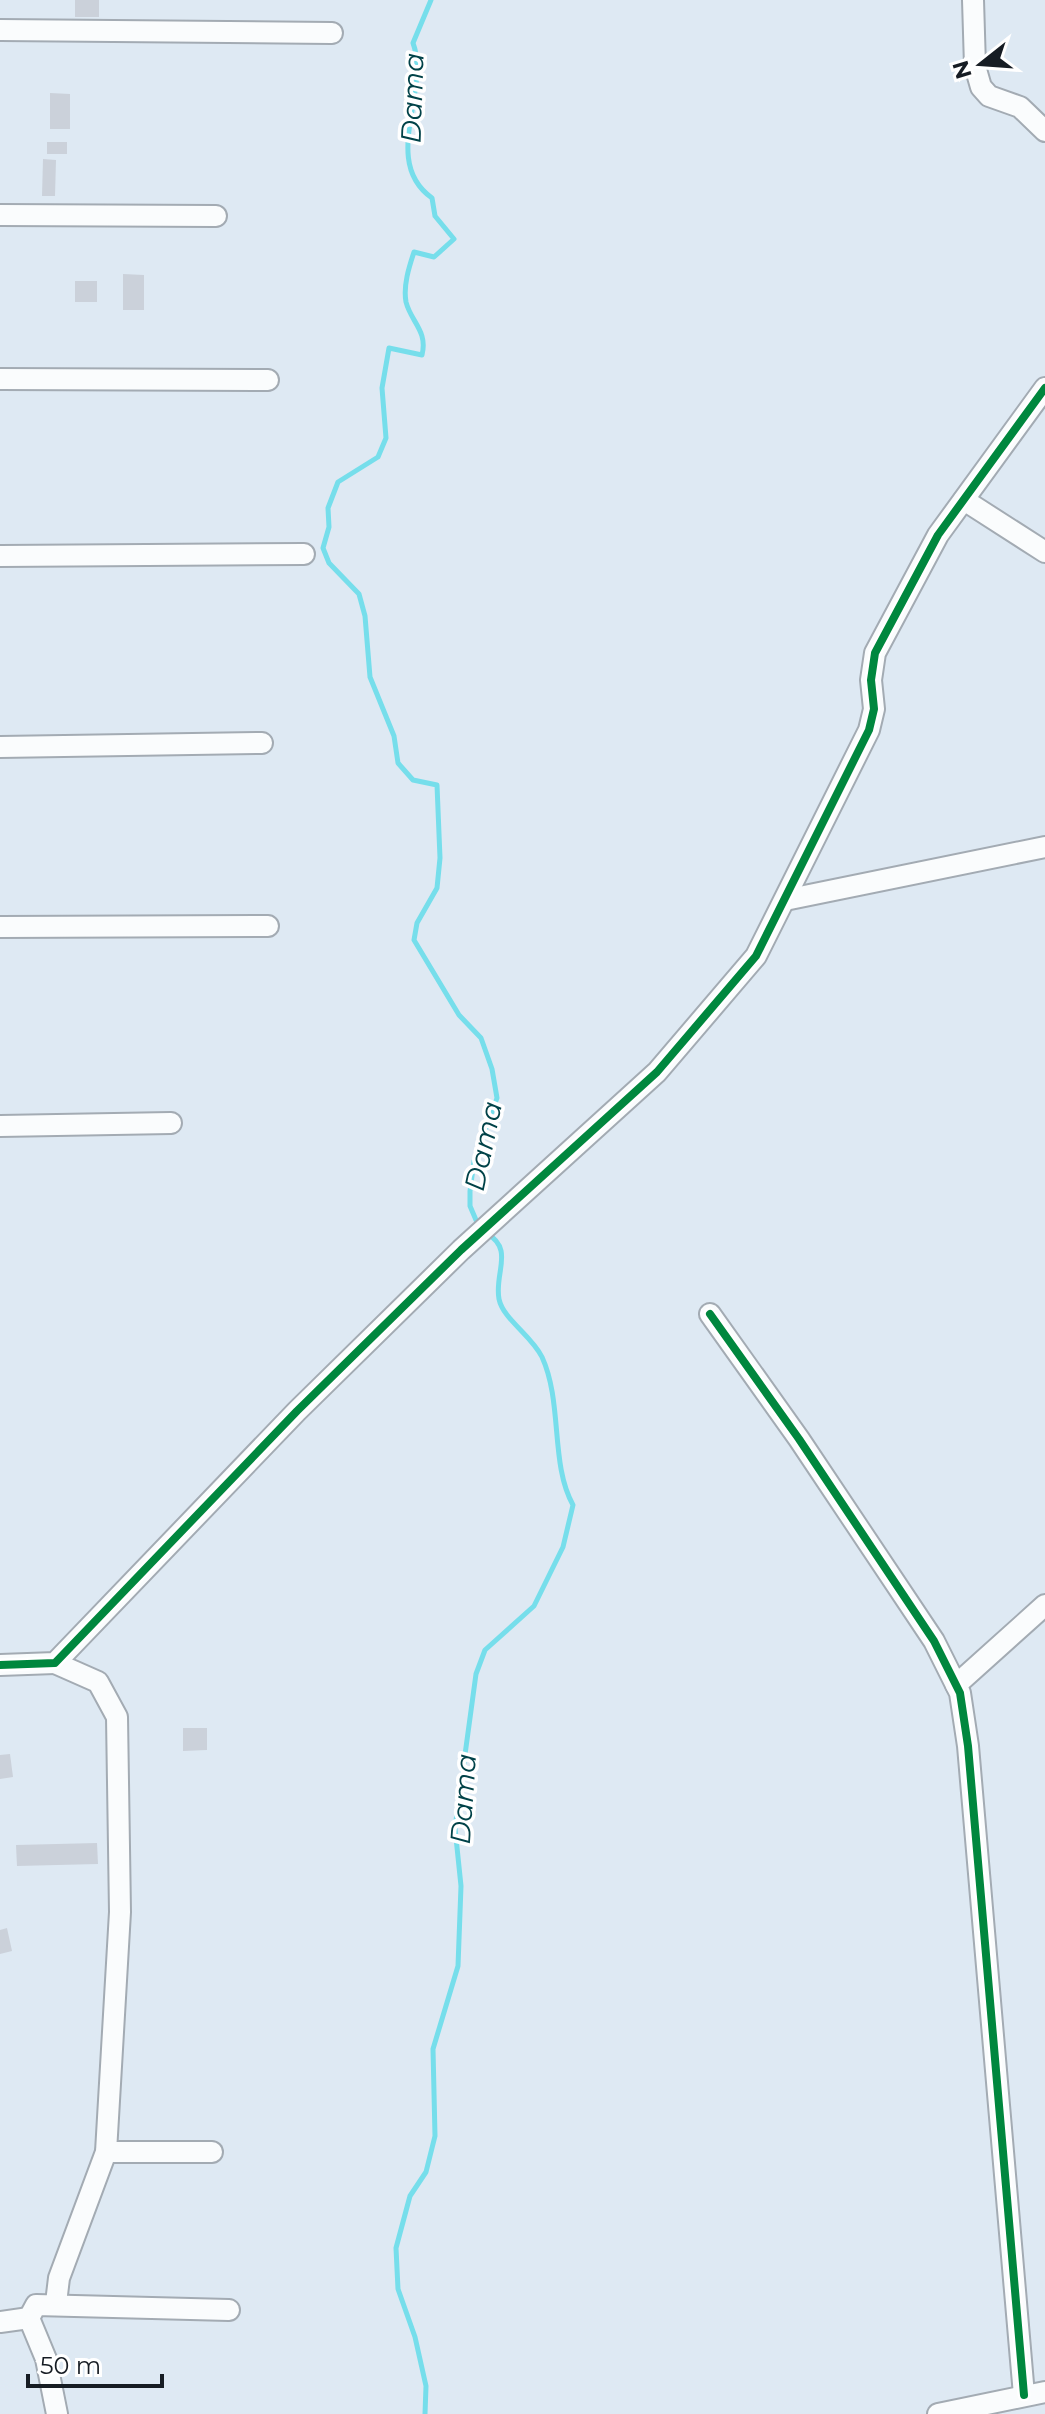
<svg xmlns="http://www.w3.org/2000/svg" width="1045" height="2414" font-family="Montserrat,sans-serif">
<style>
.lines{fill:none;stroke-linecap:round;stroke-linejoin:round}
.stream{stroke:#76deeb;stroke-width:5}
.building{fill:#cbd1da}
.minor-casing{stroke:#a3abb3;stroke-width:24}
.minor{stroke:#fafcfd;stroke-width:20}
.cycleway-casing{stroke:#fff;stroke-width:13}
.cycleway{stroke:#00873e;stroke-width:8}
.labels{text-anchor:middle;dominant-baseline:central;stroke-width:7;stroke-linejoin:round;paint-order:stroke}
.water-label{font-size:28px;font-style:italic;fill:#004248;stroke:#fff}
</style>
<rect width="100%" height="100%" fill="#dee9f3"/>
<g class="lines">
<g class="stream">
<path d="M431,0L413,43C431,91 380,161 432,198L435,216L454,239L434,257L414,252C409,267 403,286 406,302C411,322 428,331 422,355L389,348L382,388L386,438L378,457L338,482L328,508L329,527L323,548L329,563L359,594L365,616L370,677L394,736L398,763L413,780L437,785L440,858L437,888L417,923L414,940L459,1015L481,1038L492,1069L497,1098L474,1161L470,1191V1206L479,1227"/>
<path d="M425,2414L426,2386L415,2337L398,2289L396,2248L410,2196L426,2172L435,2136L433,2049L458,1966L461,1886L455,1828L476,1674L485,1650L534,1606L563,1547L573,1505C550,1464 563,1403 542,1357C531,1335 503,1319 499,1299C494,1273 515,1249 486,1233"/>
</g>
</g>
<g class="building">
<rect x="75" y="0" width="24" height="17"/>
<polygon points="50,93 70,94 70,129 50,129"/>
<rect x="47" y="142" width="20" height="12"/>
<polygon points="43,159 56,160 55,196 42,196"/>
<polygon points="123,274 144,275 144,310 123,310"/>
<rect x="75" y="281" width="22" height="21"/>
<polygon points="183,1728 207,1728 207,1750 183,1751"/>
<polygon points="10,1754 13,1777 0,1779 0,1755"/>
<polygon points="97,1843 98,1864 17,1866 16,1845"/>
<polygon points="7,1928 12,1951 0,1954 0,1930"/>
</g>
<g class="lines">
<g class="minor-casing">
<g id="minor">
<polyline points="973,0 975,66 981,87 989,96 1020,107 1045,131"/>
<polyline points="0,30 332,33"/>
<polyline points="0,215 216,216"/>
<polyline points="0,379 268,380"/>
<polyline points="964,500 1045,552"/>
<polyline points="0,556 304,554"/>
<polyline points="0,747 262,743"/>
<polyline points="785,900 1045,847"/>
<polyline points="0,927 268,926"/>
<polyline points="0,1126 171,1123"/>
<polyline points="710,1314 799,1439 934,1641 960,1693 968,1746 1024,2395"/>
<polyline points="55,1663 98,1682 117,1717 120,1912 106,2152 59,2278 56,2303"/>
<polyline points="0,1665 55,1663 297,1411 461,1250 657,1072 756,956 869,730 874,709 871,680 875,653 938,535 1045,388"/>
<polyline points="956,1685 1045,1605"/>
<polyline points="106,2152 212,2152"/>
<polyline points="0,2322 29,2318"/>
<polyline points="57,2414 46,2359 29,2318 36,2305 229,2310"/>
<polyline points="938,2414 1045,2392"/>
</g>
</g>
<use href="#minor" class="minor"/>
<g class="cycleway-casing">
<g id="cycleway">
<polyline points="710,1314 799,1439 934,1641 960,1693 968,1746 1024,2395"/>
<polyline points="0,1665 55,1663 297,1411 461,1250 657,1072 756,956 869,730 874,709 871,680 875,653 938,535 1045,388"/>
</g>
</g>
<use href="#cycleway" class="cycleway"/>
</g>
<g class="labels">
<g class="water-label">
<text transform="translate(412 98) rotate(-88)">Dama</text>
<text transform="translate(483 1146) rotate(-78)">Dama</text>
<text transform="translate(463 1799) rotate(-86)">Dama</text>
</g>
</g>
<g transform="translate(981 64) rotate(253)" stroke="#ffffff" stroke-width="6" paint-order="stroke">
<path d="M0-6L14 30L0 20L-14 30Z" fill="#161c23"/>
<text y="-12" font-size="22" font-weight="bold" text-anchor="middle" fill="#161c23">N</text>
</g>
<path d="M28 2374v12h134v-12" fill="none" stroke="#161c23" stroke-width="4"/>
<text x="40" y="2374" font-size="24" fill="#161c23" stroke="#ffffff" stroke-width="6" paint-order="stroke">50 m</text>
</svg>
